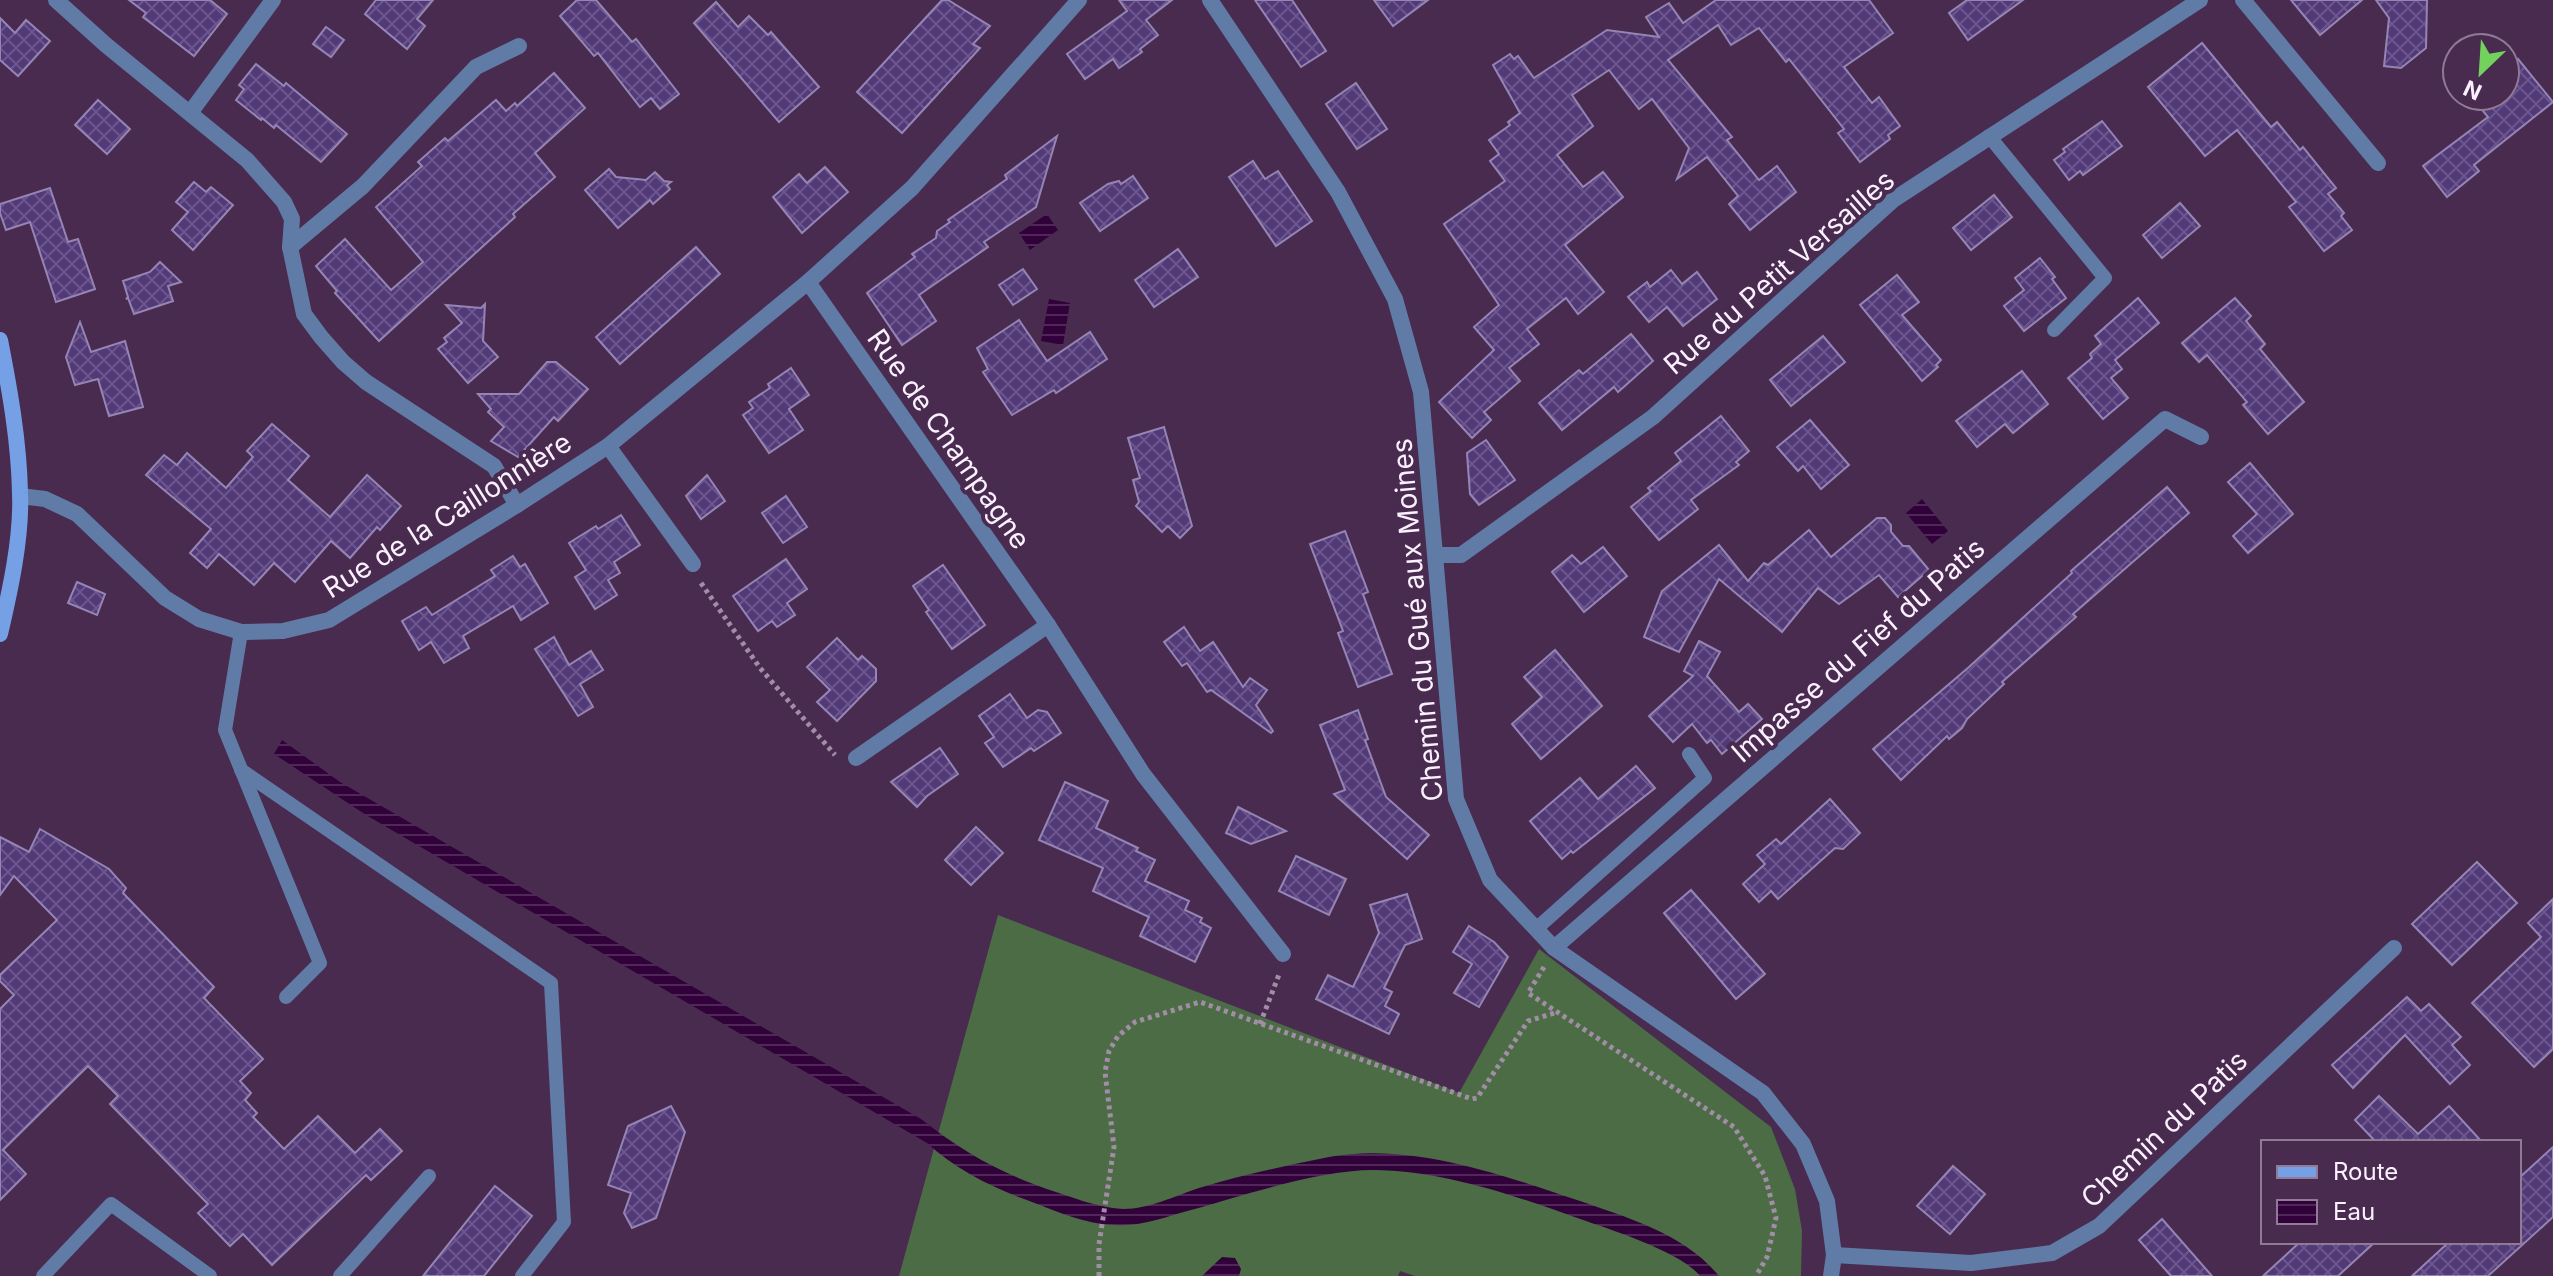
<svg xmlns="http://www.w3.org/2000/svg" width="2553" height="1276" font-family="Inter,sans-serif">
<style>
.grass{fill:#4b6c44}
.water{fill:url(#water-rules)}
.building{fill:url(#building-cross-hatch);stroke:#9585b4;stroke-width:2}
.lines{fill:none;stroke-linecap:round;stroke-linejoin:round}
.path{stroke:#a18da6;stroke-width:5;stroke-dasharray:4 4;stroke-linecap:butt}
.service{stroke:#617ba7;stroke-width:14}
.minor{stroke:#617ba7;stroke-width:16}
.secondary{stroke:#76a0e5;stroke-width:16}
.labels{text-anchor:middle;dominant-baseline:central;stroke-width:8;stroke-linejoin:round;paint-order:stroke}
.street-label{font-size:28px;fill:#fbf0fe;stroke:#482b4f}
</style>
<defs>
<pattern id="water-rules" width="6" height="5" patternUnits="userSpaceOnUse" patternTransform="scale(2)"><rect width="6" height="5" fill="#31023a"/><path d="M0 2.5h6" fill="none" stroke="#502758"/></pattern>
<pattern id="building-cross-hatch" width="8" height="8" patternUnits="userSpaceOnUse" patternTransform="scale(2)"><rect width="8" height="8" fill="#523978"/><path d="M0 0l8 8M0 8l8-8" fill="none" stroke="#6c568c"/></pattern>
</defs>
<rect width="100%" height="100%" fill="#482b4f"/>
<polygon class="grass" points="998,915 1459,1093 1539,949 1771,1127 1795,1189 1802,1231 1801,1276 1415,1276 1400,1271 1398,1276 899,1276"/>
<g class="water">
<polygon points="1047,214 1058,230 1030,250 1019,233"/>
<polygon points="1049,299 1070,303 1063,345 1041,341"/>
<polygon points="1922,499 1948,531 1932,544 1906,513"/>
<path d="M282,740L340,782L921,1119C967,1155 1004,1175 1059,1193C1080,1200 1101,1208 1123,1209C1150,1209 1174,1196 1199,1188C1241,1175 1285,1166 1329,1157C1411,1142 1499,1174 1577,1200C1626,1217 1685,1234 1719,1276H1700C1682,1253 1615,1231 1586,1221C1522,1198 1443,1170 1374,1170C1317,1170 1246,1195 1191,1210C1164,1217 1142,1227 1114,1225C1086,1224 1058,1212 1032,1202C995,1189 956,1170 927,1143L366,815L274,754Z"/>
<polygon points="1222,1257 1235,1258 1241,1269 1239,1276 1202,1276"/>
</g>
<g class="building">
<polygon points="129,0 210,0 227,14 194,56 143,17 146,13"/>
<polygon points="376,0 433,0 417,19 425,26 407,49 365,14"/>
<polygon points="577,0 596,0 632,42 636,39 679,94 660,109 651,98 640,107 598,53 594,56 560,16"/>
<polygon points="942,0 948,0 990,26 973,44 980,48 902,133 857,92"/>
<polygon points="1119,0 1172,0 1146,20 1158,35 1140,49 1142,52 1119,68 1113,59 1085,79 1067,54 1127,11"/>
<polygon points="1255,0 1292,0 1326,51 1301,67"/>
<polygon points="1374,0 1428,0 1393,26"/>
<polygon points="1716,0 1869,0 1893,33 1844,67 1872,103 1879,97 1900,126 1888,135 1890,139 1860,162 1838,133 1844,129 1789,59 1786,62 1759,28 1731,45 1718,25 1668,60 1732,137 1727,140 1759,180 1777,166 1796,192 1750,230 1729,204 1738,196 1707,157 1677,179 1689,148 1652,99 1639,109 1609,70 1572,95 1593,126 1557,155 1583,187 1603,172 1623,197 1565,245 1604,292 1578,314 1566,298 1527,329 1539,344 1509,368 1520,381 1484,412 1491,420 1472,438 1439,402 1494,350 1474,327 1499,305 1444,224 1505,181 1490,161 1499,154 1489,140 1510,125 1508,122 1520,113 1493,65 1510,54 1514,59 1518,56 1534,78 1607,30 1659,37 1646,17 1669,3 1683,23"/>
<polygon points="1967,0 2023,0 1968,40 1949,13"/>
<polygon points="2291,0 2362,0 2320,35"/>
<polygon points="2376,0 2427,0 2426,48 2401,68 2384,66 2389,18"/>
<polygon points="716,2 738,27 749,16 768,35 771,32 819,87 779,122 694,23"/>
<polygon points="0,18 15,33 26,20 50,41 18,76 0,60"/>
<polygon points="326,27 344,40 331,57 313,44"/>
<polygon points="2202,43 2271,127 2277,122 2300,150 2303,147 2336,188 2328,194 2344,213 2341,216 2352,230 2324,251 2289,207 2296,202 2237,130 2205,156 2148,87"/>
<polygon points="2518,59 2553,102 2474,165 2479,171 2447,197 2423,166 2488,117 2471,96 2505,96 2505,69"/>
<polygon points="256,64 284,86 286,83 347,134 321,162 276,125 274,128 262,118 261,120 236,100 244,89 239,85"/>
<polygon points="554,73 585,108 535,153 555,177 513,214 515,217 379,341 335,293 337,291 316,266 345,239 391,290 423,262 376,207 422,166 418,162 445,138 448,141 496,100 506,111 515,103 517,106"/>
<polygon points="1356,83 1387,129 1357,149 1326,104"/>
<polygon points="98,100 130,129 107,154 75,125"/>
<polygon points="2102,121 2122,146 2083,175 2080,171 2069,180 2054,160 2065,152 2063,149"/>
<polygon points="1057,136 1036,207 984,242 988,247 919,295 936,321 902,345 867,293 915,257 912,254 936,238 937,231 950,222 948,220 1007,179 1005,175"/>
<polygon points="1253,161 1265,179 1278,171 1312,221 1276,246 1229,177"/>
<polygon points="825,167 848,192 802,233 773,197 799,174 807,183"/>
<polygon points="609,169 616,177 646,180 655,172 664,181 671,182 667,185 670,189 653,204 650,200 618,228 585,190"/>
<polygon points="1133,176 1148,198 1100,231 1080,203 1108,184 1119,181 1121,184"/>
<polygon points="194,182 206,192 211,187 233,205 193,250 172,230 188,212 176,202"/>
<polygon points="50,188 68,242 78,239 95,289 56,302 30,222 6,230 0,213 0,204"/>
<polygon points="1994,195 2012,217 1971,250 1953,228"/>
<polygon points="2180,203 2200,226 2162,258 2143,235"/>
<polygon points="696,247 720,274 620,364 596,337"/>
<polygon points="1178,249 1198,277 1154,307 1135,280"/>
<polygon points="2040,258 2055,277 2052,279 2066,298 2024,331 2004,306 2024,290 2015,278"/>
<polygon points="160,262 181,282 168,286 173,301 134,314 128,298 126,299 128,297 123,281 150,272"/>
<polygon points="1023,269 1037,289 1013,305 999,285"/>
<polygon points="1671,270 1682,284 1697,272 1717,299 1683,326 1667,307 1649,322 1628,297 1647,282 1650,287"/>
<polygon points="1897,275 1919,302 1902,315 1941,360 1936,365 1938,367 1922,381 1860,305"/>
<polygon points="2138,298 2159,323 2115,360 2122,369 2111,378 2128,398 2103,419 2068,378 2092,358 2090,354 2101,344 2095,336"/>
<polygon points="2235,298 2251,316 2246,321 2265,344 2260,349 2304,402 2268,434 2243,405 2247,402 2207,355 2199,362 2182,343"/>
<polygon points="485,304 483,341 498,357 468,383 438,349 447,342 444,338 462,323 446,305 481,308"/>
<polygon points="1019,320 1047,361 1090,332 1107,359 1056,393 1054,390 1012,415 983,372 988,369 977,348"/>
<polygon points="80,322 91,352 125,341 143,407 109,416 98,379 75,385 66,357"/>
<polygon points="1631,334 1653,361 1618,392 1614,387 1562,430 1539,403 1579,370 1583,374"/>
<polygon points="1823,336 1845,362 1791,406 1770,380"/>
<polygon points="547,362 556,362 588,389 558,421 554,417 518,457 491,441 504,427 488,412 491,409 478,394 519,394"/>
<polygon points="791,368 809,395 789,409 803,430 769,453 743,415 753,408 749,402 770,388 768,384"/>
<polygon points="2022,371 2048,404 2013,433 2005,424 1977,447 1956,421"/>
<polygon points="1721,416 1749,451 1736,462 1739,465 1691,500 1698,509 1659,540 1631,507 1651,491 1648,488 1681,461 1675,453"/>
<polygon points="1810,420 1849,465 1821,489 1803,466 1798,471 1777,447"/>
<polygon points="272,424 309,456 288,480 330,517 367,475 401,506 380,530 377,527 350,558 331,541 295,582 274,563 254,585 219,554 207,568 190,553 211,529 146,475 164,455 177,465 187,453 226,488 253,457 247,451"/>
<polygon points="1164,427 1192,526 1180,538 1168,526 1162,532 1136,506 1139,502 1133,480 1140,478 1128,438"/>
<polygon points="1486,440 1515,480 1479,505 1470,494 1467,453"/>
<polygon points="2250,463 2293,514 2248,553 2233,536 2257,514 2228,482"/>
<polygon points="707,475 725,501 701,519 686,496"/>
<polygon points="2167,487 2189,513 2073,614 2076,617 2002,682 2004,684 1967,719 1962,728 1949,739 1947,736 1901,780 1873,749 1969,667 2072,573 2071,571"/>
<polygon points="786,496 807,527 783,543 762,513"/>
<polygon points="621,515 640,545 614,562 620,573 608,580 617,595 595,609 575,577 586,570 569,543 596,526 598,529"/>
<polygon points="1877,518 1885,518 1891,525 1891,532 1903,546 1909,546 1929,570 1898,597 1879,575 1839,604 1818,588 1782,632 1719,579 1679,652 1644,637 1662,591 1719,545 1748,581 1764,563 1768,565 1809,530 1831,557"/>
<polygon points="1345,531 1368,592 1363,594 1392,674 1358,687 1338,633 1343,631 1310,544"/>
<polygon points="1603,547 1627,576 1584,612 1552,572 1572,555 1581,564"/>
<polygon points="513,556 520,567 525,564 548,603 521,620 513,606 463,636 469,648 444,663 431,642 419,650 402,621 426,607 432,615 495,576 491,570"/>
<polygon points="786,559 807,589 787,603 795,615 777,627 772,621 758,631 733,596"/>
<polygon points="943,565 985,625 952,649 926,612 929,610 913,586"/>
<polygon points="77,582 105,594 97,615 68,603"/>
<polygon points="1184,627 1200,651 1213,642 1243,687 1250,678 1267,690 1256,705 1273,731 1271,733 1211,690 1207,692 1187,663 1182,666 1164,642"/>
<polygon points="554,637 569,665 591,651 603,670 580,684 593,707 578,716 535,649"/>
<polygon points="837,638 858,660 862,656 876,669 876,681 837,721 817,702 830,690 807,667"/>
<polygon points="1699,641 1720,652 1707,676 1739,712 1748,704 1762,719 1722,754 1711,740 1707,743 1692,724 1673,742 1649,716 1693,676 1684,671"/>
<polygon points="1555,650 1602,706 1541,759 1512,724 1542,697 1524,677"/>
<polygon points="1010,694 1027,718 1038,710 1047,712 1061,733 1034,751 1031,748 1003,767 985,743 994,737 979,716"/>
<polygon points="1358,710 1368,739 1365,740 1386,797 1429,835 1407,859 1334,794 1345,790 1320,725"/>
<polygon points="940,748 958,774 927,796 917,807 891,782"/>
<polygon points="1636,766 1655,788 1573,853 1571,851 1562,859 1530,821 1580,778 1598,799"/>
<polygon points="1065,782 1108,801 1096,828 1138,848 1136,851 1155,860 1145,881 1189,901 1185,910 1202,918 1200,922 1211,928 1195,962 1140,936 1149,917 1093,891 1103,868 1039,840"/>
<polygon points="1830,799 1860,833 1843,849 1835,848 1778,899 1771,891 1759,902 1743,884 1765,864 1757,855 1776,839 1781,844"/>
<polygon points="1238,807 1286,831 1251,844 1226,833"/>
<polygon points="976,827 1003,853 971,885 945,860"/>
<polygon points="40,829 109,869 126,888 123,893 214,987 204,998 263,1059 240,1081 251,1093 245,1100 257,1113 253,1117 284,1149 318,1116 355,1153 380,1129 402,1151 371,1180 366,1175 272,1265 243,1234 230,1246 198,1213 208,1204 110,1104 118,1096 88,1066 3,1150 26,1174 0,1200 0,1009 14,995 0,981 0,975 57,920 14,876 0,895 0,837 29,852"/>
<polygon points="1296,856 1346,879 1329,915 1279,891"/>
<polygon points="2477,862 2517,903 2452,965 2412,924"/>
<polygon points="1691,890 1765,974 1736,999 1664,913"/>
<polygon points="1407,894 1422,939 1405,945 1384,988 1392,992 1385,1006 1399,1014 1389,1034 1316,999 1328,975 1353,987 1379,933 1370,905"/>
<polygon points="2553,899 2553,1049 2534,1067 2472,1003 2541,937 2528,923"/>
<polygon points="1469,926 1494,942 1508,957 1479,1007 1454,993 1472,964 1453,952"/>
<polygon points="2407,997 2421,1011 2429,1004 2461,1037 2452,1045 2470,1065 2450,1084 2405,1035 2353,1088 2332,1065"/>
<polygon points="2379,1096 2418,1134 2449,1106 2482,1142 2376,1142 2355,1120"/>
<polygon points="671,1106 685,1132 656,1218 632,1228 624,1213 631,1193 608,1185 613,1170 628,1126"/>
<polygon points="2553,1147 2553,1217 2488,1276 2412,1276 2449,1242 2519,1242 2519,1178"/>
<polygon points="1953,1166 1985,1194 1950,1234 1917,1206"/>
<polygon points="495,1186 532,1216 484,1276 423,1276"/>
<polygon points="2162,1219 2212,1276 2171,1276 2139,1240"/>
<polygon points="2300,1242 2375,1242 2338,1276 2263,1276"/>
</g>
<g class="lines">
<g class="path">
<polyline points="701,583 760,668 835,755"/>
<polyline points="1544,967 1528,993 1734,1127 1765,1176 1776,1218 1767,1257 1756,1276"/>
<polyline points="1260,1024 1280,972"/>
<polyline points="1099,1276 1099,1244 1114,1147 1105,1072 1109,1051 1118,1036 1135,1022 1200,1002 1472,1099 1477,1098 1528,1021 1558,1012"/>
</g>
<g class="service">
<polyline points="1989,136 2105,278 2054,330"/>
<polyline points="241,632 225,730 320,963 286,997"/>
<polyline points="241,770 551,983 564,1222 522,1276"/>
<polyline points="1536,929 1705,778 1689,754"/>
<polyline points="43,1276 111,1204 210,1276"/>
<polyline points="340,1276 429,1176"/>
</g>
<g class="minor">
<polyline points="56,0 106,45 247,160 284,202 292,219 290,247 304,314 321,337 343,362 366,382 494,466 517,505"/>
<polyline points="1210,0 1338,192 1395,299 1421,392 1456,799 1490,880 1554,948 1763,1093 1803,1144 1827,1201 1834,1255 1831,1276"/>
<polyline points="2243,0 2378,163"/>
<polyline points="190,113 273,0"/>
<polyline points="290,247 363,186 476,67 519,46"/>
<polyline points="808,282 1048,625 1143,774 1283,954"/>
<polyline points="608,446 693,564"/>
<polyline points="20,496 45,499 77,514 165,598 199,619 241,632 283,631 329,620 517,505 608,446 808,282 912,188 1079,0"/>
<polyline points="1436,555 1461,555 1653,417 1893,200 2200,0"/>
<polyline points="856,758 1048,625"/>
<polyline points="1554,948 2165,419 2201,437"/>
<polyline points="1834,1255 1971,1263 2052,1253 2099,1226 2394,948"/>
</g>
<path class="secondary" d="M0,340C10,391 19,442 20,493C22,537 10,591 0,634"/>
</g>
<g class="labels">
<g class="street-label">
<text transform="translate(1779 272) rotate(-41)">Rue du Petit Versailles</text>
<text transform="translate(949 439) rotate(55)">Rue de Champagne</text>
<text transform="translate(447 515) rotate(-32)">Rue de la Caillonnière</text>
<text transform="translate(1417 620) rotate(-95)">Chemin du Gué aux Moines</text>
<text transform="translate(1858 650) rotate(-41)">Impasse du Fief du Patis</text>
<text transform="translate(2164 1129) rotate(-43)">Chemin du Patis</text>
</g>
</g>
<rect x="2261" y="1140" width="260" height="104" fill="#482b4f" stroke="#907a95" stroke-width="2"/>
<rect x="2277" y="1166" width="40" height="12" fill="#76a0e5" stroke="#907a95" stroke-width="2"/>
<text x="2333" y="1180" font-size="24" fill="#fbf0fe">Route</text>
<rect x="2277" y="1200" width="40" height="24" fill="url(#water-rules)" stroke="#907a95" stroke-width="2"/>
<text x="2333" y="1220" font-size="24" fill="#fbf0fe">Eau</text>
<g transform="translate(2481 72) rotate(205)"><circle r="38" fill="#482b4f" stroke="#907a95" stroke-width="2"/>
<path d="M0-6L14 30L0 20L-14 30Z" fill="#72d25d"/>
<text y="-12" font-size="22" font-weight="bold" text-anchor="middle" fill="#fbf0fe">N</text>
</g>
</svg>
